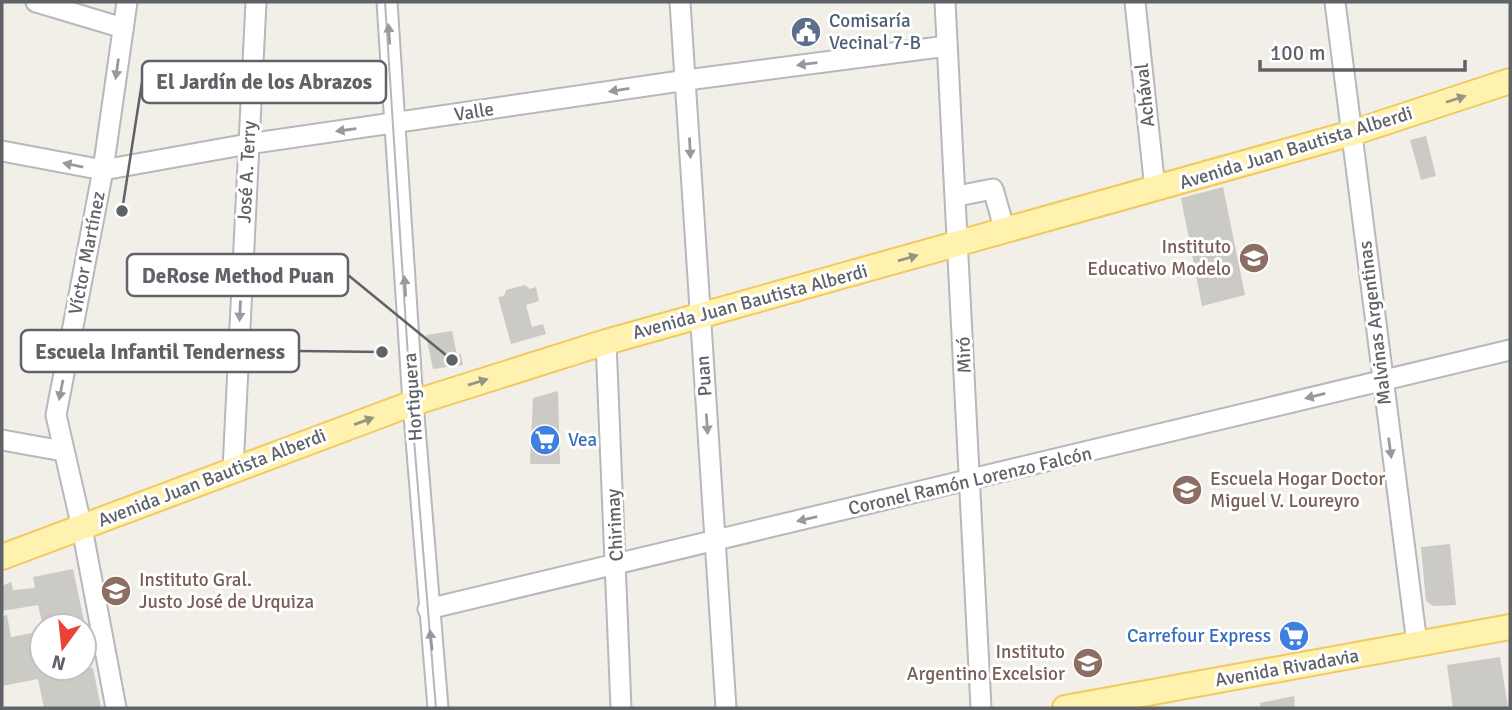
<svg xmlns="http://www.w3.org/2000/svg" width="1512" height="710" font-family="Signika,sans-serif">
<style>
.building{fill:#cccac5}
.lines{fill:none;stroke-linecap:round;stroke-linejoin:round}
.minor-casing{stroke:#b5b8bc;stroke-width:23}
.major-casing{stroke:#f2c960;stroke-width:28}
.minor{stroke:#fff;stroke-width:19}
.major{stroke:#fff2af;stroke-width:24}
.tram{stroke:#b6b7b8;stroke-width:2}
.oneway{fill:#979a9d}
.oneway2{fill:#979581}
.labels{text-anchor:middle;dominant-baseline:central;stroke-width:6;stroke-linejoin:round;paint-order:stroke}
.service-label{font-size:19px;fill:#4e5e75;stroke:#fff;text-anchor:start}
.street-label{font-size:19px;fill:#5f6368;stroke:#fff}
.education-label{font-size:19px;fill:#785e54;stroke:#fff;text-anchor:end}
.shop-label{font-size:19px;fill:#366cbe;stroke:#fff;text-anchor:start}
.leader{fill:none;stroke:#5f6368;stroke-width:2.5}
.callout-dot{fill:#5f6368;stroke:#fff;stroke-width:2.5}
.callout{fill:#fff;stroke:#5f6368;stroke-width:2.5}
.callout-label{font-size:21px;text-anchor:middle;font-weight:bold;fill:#5f6368}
</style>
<rect width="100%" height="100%" fill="#f1efe8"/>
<g class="building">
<polygon points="1426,136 1436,176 1421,180 1410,140"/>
<polygon points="1223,187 1245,295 1202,306 1181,198"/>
<polygon points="525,285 530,289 536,287 539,301 526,305 532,327 543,324 546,334 511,344 498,297 504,296 506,290"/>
<polygon points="452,331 457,355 461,354 463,365 433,369 426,335"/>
<polygon points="558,391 560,464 530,464 533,398"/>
<polygon points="1450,544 1456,605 1433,606 1426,601 1421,547"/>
<polygon points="73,569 85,626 43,626 38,605 2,611 2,586 11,582 13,590 35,588 33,577"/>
<polygon points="7,615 11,637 42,631 42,668 93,668 101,708 44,708 38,679 2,686 2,616"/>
<polygon points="1500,657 1508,708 1453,708 1447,665"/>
<polygon points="1294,696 1295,708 1261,708 1260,703"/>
</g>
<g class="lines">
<g class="minor-casing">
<g id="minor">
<polyline points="36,2 123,28"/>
<polyline points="387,2 413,403 438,708"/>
<polyline points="680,2 726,708"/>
<polyline points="945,2 981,708"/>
<polyline points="1135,2 1155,189"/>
<polyline points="1335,2 1417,644"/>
<polyline points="2,151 103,170 248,144 687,80 947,46"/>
<polyline points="957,196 993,189 1005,231"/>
<polyline points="606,342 621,708"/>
<polyline points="2,440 63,451"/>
<polyline points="233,469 256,2"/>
<polyline points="428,609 1510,350"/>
<polyline points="116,708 82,528 56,415 103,170 127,2"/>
</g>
</g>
<g class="major-casing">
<g id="major">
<polyline points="2,557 413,403 606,342 1352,133 1510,81"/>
<polyline points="1065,708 1510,627"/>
</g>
</g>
<use href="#minor" class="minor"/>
<use href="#major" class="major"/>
<polyline class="tram" points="385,2 411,403 436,708"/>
</g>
<defs><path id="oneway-solid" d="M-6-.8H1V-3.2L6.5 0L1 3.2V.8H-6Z" transform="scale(1.75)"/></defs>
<g class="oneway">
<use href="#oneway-solid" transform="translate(389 34) rotate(-94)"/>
<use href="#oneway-solid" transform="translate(807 64) rotate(173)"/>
<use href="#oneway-solid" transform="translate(117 69) rotate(98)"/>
<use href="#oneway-solid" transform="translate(619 90) rotate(171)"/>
<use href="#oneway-solid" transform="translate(346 130) rotate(172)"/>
<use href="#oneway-solid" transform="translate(690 148) rotate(87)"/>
<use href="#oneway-solid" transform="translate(73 165) rotate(-169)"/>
<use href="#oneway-solid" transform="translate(405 286) rotate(-94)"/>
<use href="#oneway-solid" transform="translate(240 311) rotate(93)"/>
<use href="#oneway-solid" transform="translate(61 390) rotate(101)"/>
<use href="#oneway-solid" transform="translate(1315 396) rotate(166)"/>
<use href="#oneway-solid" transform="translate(707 424) rotate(86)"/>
<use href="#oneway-solid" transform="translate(1390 448) rotate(82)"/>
<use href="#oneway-solid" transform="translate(807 519) rotate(167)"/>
<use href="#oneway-solid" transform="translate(431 640) rotate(-96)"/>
</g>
<g class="oneway2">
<use href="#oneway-solid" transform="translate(1456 99) rotate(-18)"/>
<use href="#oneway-solid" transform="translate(908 258) rotate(-16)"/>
<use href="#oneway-solid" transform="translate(478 382) rotate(-17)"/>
<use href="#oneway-solid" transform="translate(364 421) rotate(-20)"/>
</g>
<defs>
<g id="civic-disc" transform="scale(1.575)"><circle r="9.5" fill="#5c6f8a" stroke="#fff"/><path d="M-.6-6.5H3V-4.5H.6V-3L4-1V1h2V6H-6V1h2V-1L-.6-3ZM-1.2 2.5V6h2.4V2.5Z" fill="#fff"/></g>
<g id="school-disc" transform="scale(1.575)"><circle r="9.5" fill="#8d6e63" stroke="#fff"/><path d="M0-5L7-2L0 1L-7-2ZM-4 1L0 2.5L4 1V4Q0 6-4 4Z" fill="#fff"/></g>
<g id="supermarket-disc" transform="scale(1.575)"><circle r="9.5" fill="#3f7fe0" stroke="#fff"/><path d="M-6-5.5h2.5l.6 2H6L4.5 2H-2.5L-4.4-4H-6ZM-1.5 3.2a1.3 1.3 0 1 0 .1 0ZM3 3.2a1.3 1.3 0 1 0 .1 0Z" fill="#fff"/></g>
</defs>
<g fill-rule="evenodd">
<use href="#civic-disc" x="806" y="32"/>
<use href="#school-disc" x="1254" y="258"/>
<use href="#supermarket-disc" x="545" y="440"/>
<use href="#school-disc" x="1187" y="490"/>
<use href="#school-disc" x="116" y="591"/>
<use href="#supermarket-disc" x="1294" y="636"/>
<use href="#school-disc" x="1088" y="663"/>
</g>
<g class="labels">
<g class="service-label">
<text x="829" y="21">Comisaría<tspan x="829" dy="22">Vecinal 7-B</tspan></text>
</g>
<g class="street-label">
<text transform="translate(1145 95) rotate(-96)">Achával</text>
<text transform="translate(474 112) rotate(-9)">Valle</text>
<text transform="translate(1296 148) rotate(-17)">Avenida Juan Bautista Alberdi</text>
<text transform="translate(247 172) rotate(-87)">José A. Terry</text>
<text transform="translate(87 253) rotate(-79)">Víctor Martínez</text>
<text transform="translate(750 302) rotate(-15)">Avenida Juan Bautista Alberdi</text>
<text transform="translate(1375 323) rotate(-97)">Malvinas Argentinas</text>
<text transform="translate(964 355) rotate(-92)">Miró</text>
<text transform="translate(704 376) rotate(-94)">Puan</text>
<text transform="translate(413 397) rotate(-94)">Hortiguera</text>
<text transform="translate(212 478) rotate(-21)">Avenida Juan Bautista Alberdi</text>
<text transform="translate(970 481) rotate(-13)">Coronel Ramón Lorenzo Falcón</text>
<text transform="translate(615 525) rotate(-93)">Chirimay</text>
<text transform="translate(1287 668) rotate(-10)">Avenida Rivadavia</text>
</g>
<g class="education-label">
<text x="1231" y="247">Instituto<tspan x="1231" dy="22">Educativo Modelo</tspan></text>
<text x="1210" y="479" text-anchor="start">Escuela Hogar Doctor<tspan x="1210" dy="22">Miguel V. Loureyro</tspan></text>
<text x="139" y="580" text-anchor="start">Instituto Gral.<tspan x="139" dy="22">Justo José de Urquiza</tspan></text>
<text x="1065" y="652">Instituto<tspan x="1065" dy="22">Argentino Excelsior</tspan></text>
</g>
<g class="shop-label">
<text x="568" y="440">Vea</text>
<text x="1271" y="636" text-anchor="end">Carrefour Express</text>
</g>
</g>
<path class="leader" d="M122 211L142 82M452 360L348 275M382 352L299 351"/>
<g class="callout-dot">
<circle cx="122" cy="211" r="7"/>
<circle cx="452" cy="360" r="7"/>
<circle cx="382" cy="352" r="7"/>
</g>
<g class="callout">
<rect x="142" y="61" width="244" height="42" rx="7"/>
<rect x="127" y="254" width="221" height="42" rx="7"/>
<rect x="21" y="330" width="278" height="42" rx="7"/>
</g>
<g class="callout-label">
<text x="264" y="89">El Jardín de los Abrazos</text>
<text x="238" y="283">DeRose Method Puan</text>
<text x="160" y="359">Escuela Infantil Tenderness</text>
</g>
<rect width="1512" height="710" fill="none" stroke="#5f6368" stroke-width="7"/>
<g transform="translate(63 647) rotate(195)"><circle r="33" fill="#ffffff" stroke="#bfc1c3" stroke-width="2"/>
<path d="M0-5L12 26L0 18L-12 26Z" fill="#ea4335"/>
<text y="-10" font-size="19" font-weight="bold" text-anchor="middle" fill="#5f6368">N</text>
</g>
<path d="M1260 60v10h205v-10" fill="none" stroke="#5f6368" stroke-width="3.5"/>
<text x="1270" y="60" font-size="21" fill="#5f6368" stroke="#ffffff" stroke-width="5" paint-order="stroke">100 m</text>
</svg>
